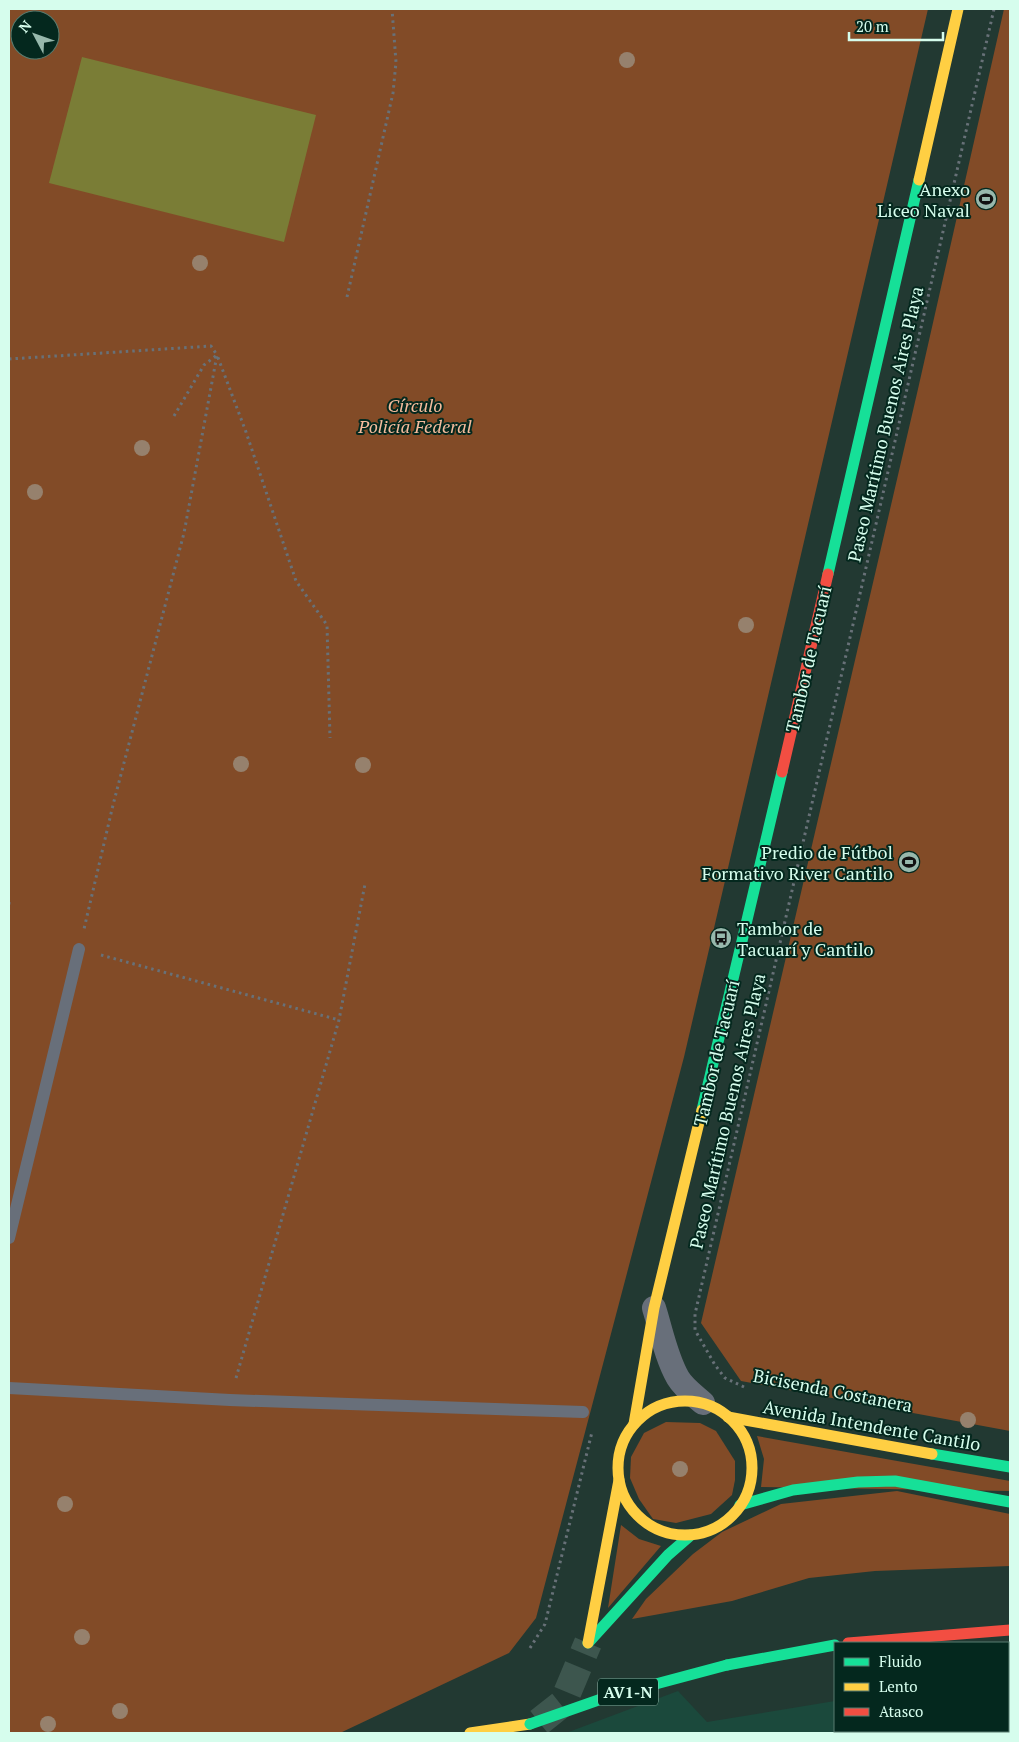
<svg xmlns="http://www.w3.org/2000/svg" width="1019" height="1742" font-family="'PT Serif',serif">
<style>
.built{fill:#1b493c}
.green{fill:#824b27;fill-rule:evenodd}
.water{fill:#7a7d36}
.lines{fill:none;stroke-linecap:round;stroke-linejoin:round}
.secondary-tunnel{stroke:#3d564e;stroke-width:28;stroke-dasharray:28 14;stroke-linecap:butt}
.path{stroke:#687178;stroke-width:3;stroke-dasharray:2.5 4;stroke-linecap:butt}
.lane{stroke:#686f7a;stroke-width:12}
.street{stroke:#686f7a;stroke-width:24}
.fast{stroke:#16e098;stroke-width:11}
.slow{stroke:#ffcf43;stroke-width:11}
.jam{stroke:#f24e42;stroke-width:11}
.fast-bridge{stroke:#16e098;stroke-width:11}
.tree{fill:#96816d}
.labels{text-anchor:middle;dominant-baseline:central;stroke-width:4;stroke-linejoin:round;paint-order:stroke}
.shield{fill:#04281e;stroke:#97bdaf;stroke-width:1}
.shield-label{font-size:16px;font-weight:bold;fill:#d6fded}
.poi-label{font-size:18px;fill:#d6fded;stroke:#04281e;text-anchor:end}
.park-label{font-size:18px;font-style:italic;fill:#f5bc9d;stroke:#04281e}
.street-label{font-size:18px;fill:#d6fded;stroke:#04281e}
</style>
<rect width="100%" height="100%" fill="#223932"/>
<polygon class="built" points="1008,1682 1010,1682 1010,1733 566,1733 678,1691 707,1722 835,1701 835,1731 1008,1731"/>
<g class="green">
<path d="M9,9H928L684,1057L536,1618L509,1653L340,1733H9ZM20,20H50V50H20Z"/>
<polygon points="1004,9 1010,9 1010,1431 741,1381 701,1323 918,389"/>
<polygon points="666,1422 700,1423 716,1431 735,1461 735,1480 732,1495 711,1514 676,1523 653,1519 639,1499 630,1478 631,1457 644,1433"/>
<polygon points="757,1436 1010,1481 1010,1491 761,1487 764,1459"/>
<polygon points="897,1491 1010,1514 1010,1566 875,1571 809,1578 732,1601 632,1619 646,1599 693,1554 722,1532 781,1504"/>
<polygon points="621,1525 639,1539 661,1546 608,1608"/>
</g>
<polygon class="water" points="82,57 316,115 284,242 49,183"/>
<g class="lines">
<polyline class="secondary-tunnel" points="539,1722 563,1703 588,1643"/>
<g class="path">
<polyline points="347,297 393,93 396,62 392,9"/>
<polyline points="9,359 211,346 217,355 184,533 113,805 84,929"/>
<polyline points="174,416 204,365 217,355 246,432 296,581 327,625 330,738"/>
<polyline points="9,902 9,908"/>
<polyline points="101,955 339,1020"/>
<polyline points="236,1378 339,1020 365,884"/>
<polyline points="744,1387 725,1378 715,1365 695,1330 695,1314 994,9"/>
<polyline points="530,1648 545,1624 592,1432"/>
</g>
<g class="lane">
<polyline points="9,1238 79,949"/>
<polyline points="9,1388 230,1400 583,1412"/>
</g>
<path class="street" d="M654,1308C661,1330 666,1357 678,1378C684,1388 694,1395 703,1403"/>
<g class="fast">
<polyline points="828,574 919,180"/>
<polyline points="702,1110 782,772"/>
<polyline points="932,1454 1010,1467"/>
<polyline points="740,1505 793,1490 858,1482 895,1481 1010,1502"/>
<polyline points="588,1643 668,1555 691,1535"/>
<polyline points="727,1665 835,1645"/>
</g>
<g class="slow">
<polyline points="919,180 958,9"/>
<circle cx="685" cy="1468" r="67"/>
<polyline points="728,1417 932,1454"/>
<polyline points="634,1424 654,1308 702,1110"/>
<polyline points="588,1643 619,1480"/>
<polyline points="470,1733 530,1724"/>
</g>
<g class="jam">
<polyline points="782,772 828,574"/>
<polyline points="848,1643 1010,1630"/>
</g>
<polyline class="fast-bridge" points="530,1724 607,1697 727,1665"/>
</g>
<g class="tree">
<circle cx="627" cy="60" r="8"/>
<circle cx="200" cy="263" r="8"/>
<circle cx="142" cy="448" r="8"/>
<circle cx="35" cy="492" r="8"/>
<circle cx="746" cy="625" r="8"/>
<circle cx="241" cy="764" r="8"/>
<circle cx="363" cy="765" r="8"/>
<circle cx="968" cy="1420" r="8"/>
<circle cx="680" cy="1469" r="8"/>
<circle cx="65" cy="1504" r="8"/>
<circle cx="82" cy="1637" r="8"/>
<circle cx="120" cy="1711" r="8"/>
<circle cx="48" cy="1724" r="8"/>
</g>
<defs>
<g id="stadium-disc" transform="scale(1.125)"><circle r="9.5" fill="#97b8ac" stroke="#04281e"/><path d="M0-5a6.5 5 0 1 0 0 10a6.5 5 0 1 0 0-10ZM-3.5-1.8h7v3.6h-7Z" fill="#111"/></g>
<g id="bus-disc" transform="scale(1.125)"><circle r="9.5" fill="#97b8ac" stroke="#04281e"/><path d="M-5-6H5V4H4V6H2V4H-2V6H-4V4H-5ZM-3.5-4V0h7V-4ZM-3.5 1.2v1.5H-2V1.2ZM2 1.2v1.5H3.5V1.2Z" fill="#111"/></g>
</defs>
<g fill-rule="evenodd">
<use href="#stadium-disc" x="986" y="199"/>
<use href="#stadium-disc" x="909" y="862"/>
<use href="#bus-disc" x="721" y="938"/>
</g>
<g class="labels">
<rect class="shield" x="598" y="1678.5" width="60" height="27" rx="4"/>
<g class="shield-label">
<text x="628" y="1692">AV1-N</text>
</g>
<g class="poi-label">
<text x="970" y="189">Anexo<tspan x="970" dy="21">Liceo Naval</tspan></text>
<text x="893" y="852">Predio de Fútbol<tspan x="893" dy="21">Formativo River Cantilo</tspan></text>
<text x="737" y="928" text-anchor="start">Tambor de<tspan x="737" dy="21">Tacuarí y Cantilo</tspan></text>
</g>
<g class="park-label">
<text x="415" y="405">Círculo<tspan x="415" dy="21">Policía Federal</tspan></text>
</g>
<g class="street-label">
<text transform="translate(885 424) rotate(-77)">Paseo Marítimo Buenos Aires Playa</text>
<text transform="translate(808 659) rotate(-77)">Tambor de Tacuarí</text>
<text transform="translate(716 1053) rotate(-77)">Tambor de Tacuarí</text>
<text transform="translate(727 1111) rotate(-77)">Paseo Marítimo Buenos Aires Playa</text>
<text transform="translate(833 1390) rotate(11)">Bicisenda Costanera</text>
<text transform="translate(872 1425) rotate(10)">Avenida Intendente Cantilo</text>
</g>
</g>
<rect width="1019" height="1742" fill="none" stroke="#d6fded" stroke-width="20"/>
<rect x="834" y="1642" width="175" height="90" fill="#04281e" stroke="#587d71"/>
<rect x="844" y="1658" width="25" height="8" fill="#16e098" stroke="#587d71"/>
<text x="879" y="1667" font-size="15" fill="#d6fded">Fluido</text>
<rect x="844" y="1683" width="25" height="8" fill="#ffcf43" stroke="#587d71"/>
<text x="879" y="1692" font-size="15" fill="#d6fded">Lento</text>
<rect x="844" y="1708" width="25" height="8" fill="#f24e42" stroke="#587d71"/>
<text x="879" y="1717" font-size="15" fill="#d6fded">Atasco</text>
<g transform="translate(35 35) rotate(311)"><circle r="24" fill="#04281e" stroke="#587d71"/>
<path d="M0-4L9 19L0 12L-9 19Z" fill="#97b8ac"/>
<text y="-8" font-size="14" font-weight="bold" text-anchor="middle" fill="#d6fded">N</text>
</g>
<path d="M849 32v8h94v-8" fill="none" stroke="#d6fded" stroke-width="2.5"/>
<text x="856" y="32" font-size="15" fill="#d6fded" stroke="#04281e" stroke-width="4" paint-order="stroke">20 m</text>
</svg>
